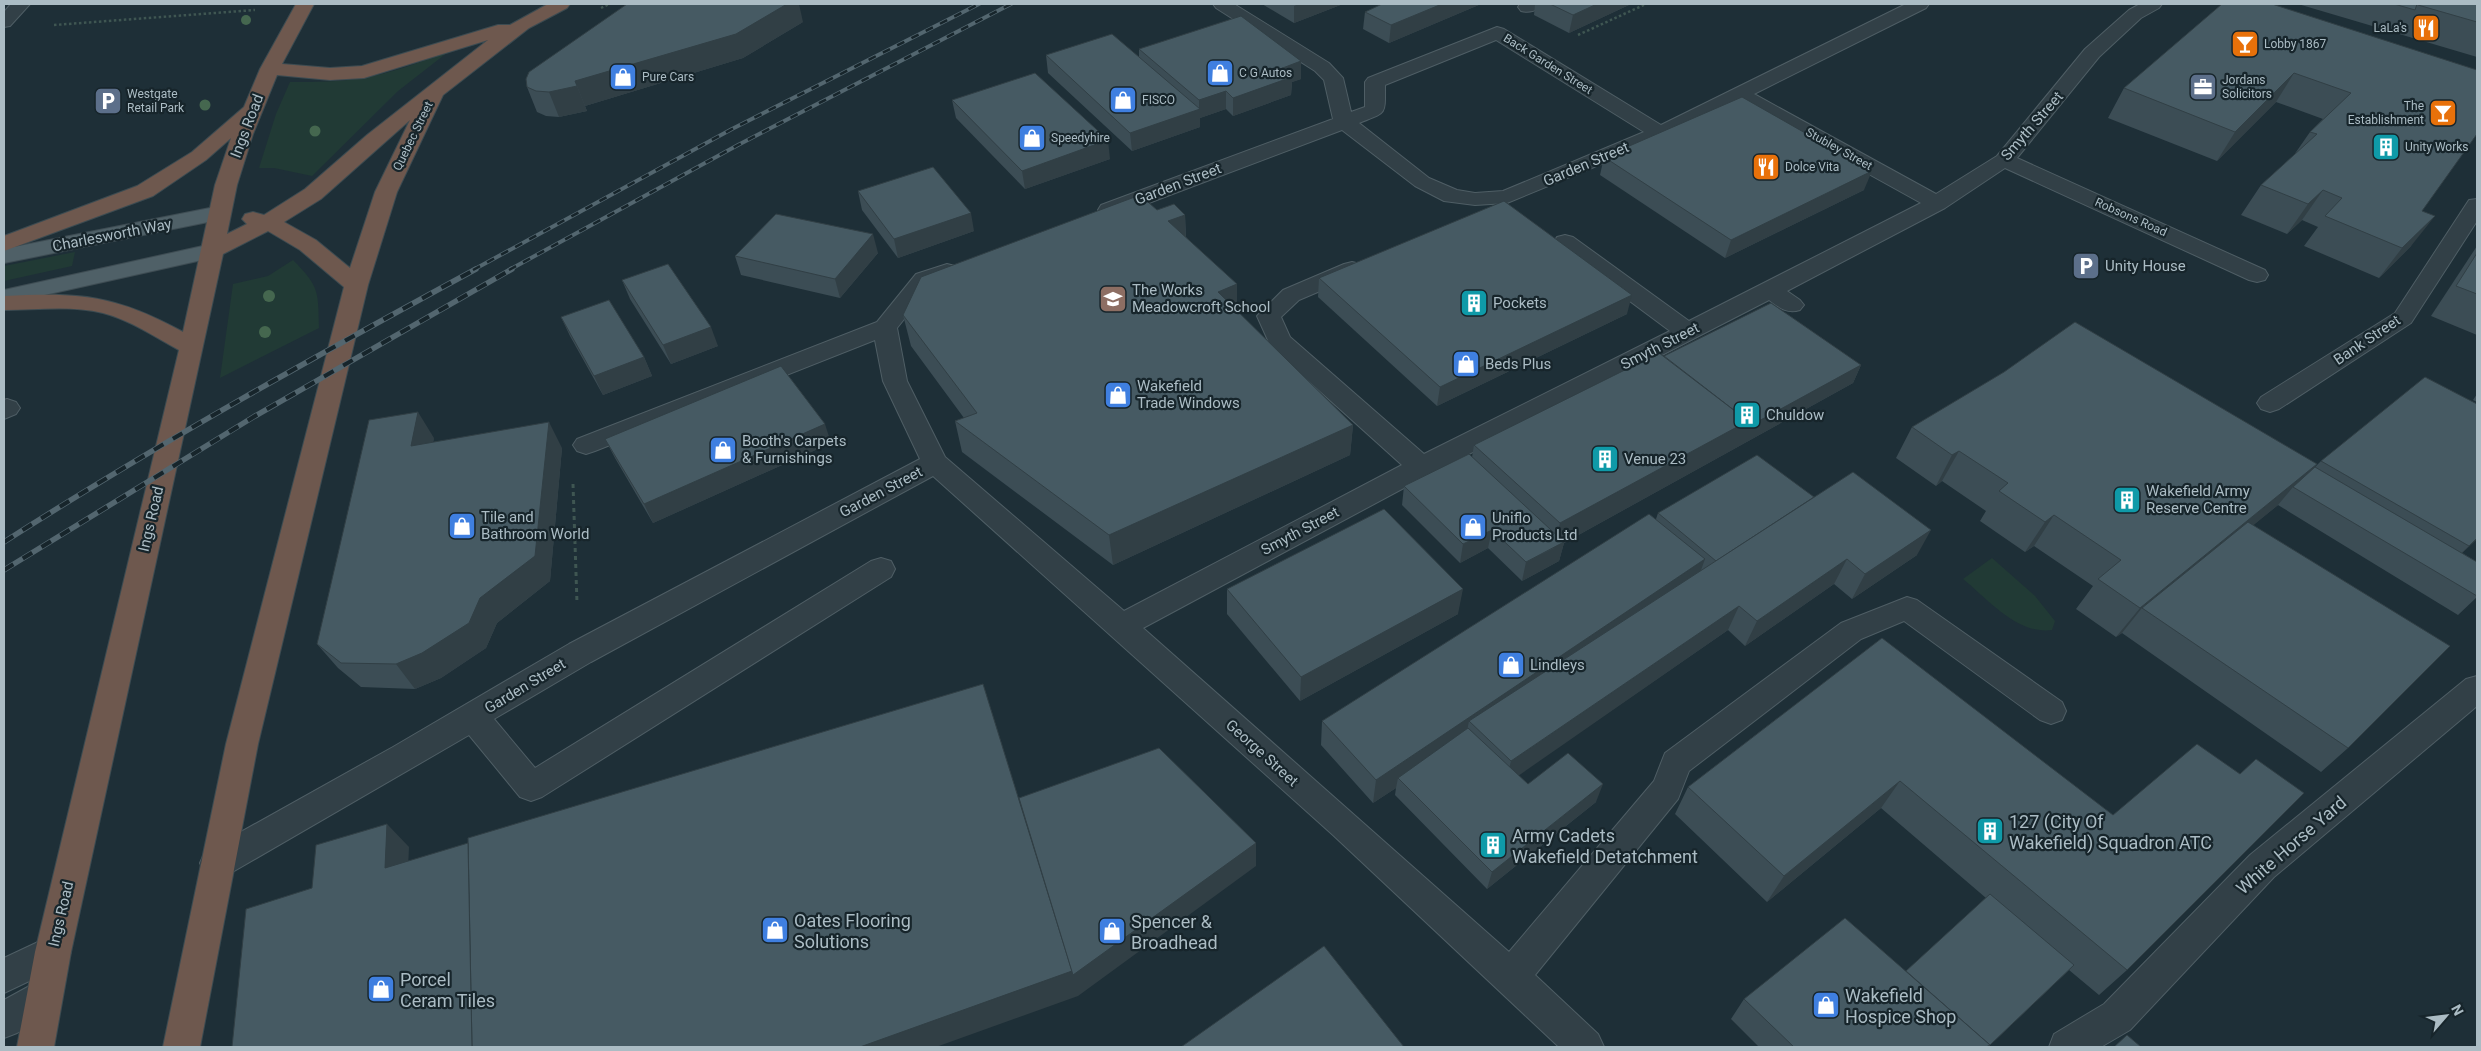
<svg xmlns="http://www.w3.org/2000/svg" width="2481" height="1051" font-family="Roboto,sans-serif">
<style>
.green{fill:#213a35}
.lines{fill:none;stroke-linecap:round;stroke-linejoin:round}
.minor-casing{stroke:#4f5e65;stroke-width:2}
.major-casing{stroke:#3e4c53;stroke-width:2}
.highway-casing{stroke:#3c4b51;stroke-width:2}
.path-far1{stroke:#3f5652;stroke-width:2.5;stroke-dasharray:2.5 2.5;stroke-linecap:butt}
.path{stroke:#3f5652;stroke-width:3;stroke-dasharray:4 4;stroke-linecap:butt}
.minor{fill:#324047;fill-rule:evenodd}
.major{fill:#4f6067;fill-rule:evenodd}
.highway{fill:#6e584e;fill-rule:evenodd}
.rail-far1-casing{stroke:#53666f;stroke-width:4}
.rail-casing{stroke:#53666f;stroke-width:5.5}
.rail-far1{stroke:#17252b;stroke-width:2.5;stroke-dasharray:8;stroke-linecap:butt}
.rail{stroke:#17252b;stroke-width:4;stroke-dasharray:11;stroke-linecap:butt}
.tree{fill:#45674f}
.wall{fill:#3c4d55}
.shaded-wall{fill:#313f45}
.building{fill:#465a63;stroke:#313f45}
.labels{text-anchor:middle;dominant-baseline:central;stroke-width:4.5;stroke-linejoin:round;paint-order:stroke}
.far-poi-label{font-size:12px;fill:#abbcc4;stroke:#17252b;text-anchor:start}
.far-street-label{font-size:12px;fill:#abbcc4;stroke:#17252b}
.street-label{font-size:15px;fill:#abbcc4;stroke:#17252b}
.poi-label{font-size:15px;fill:#abbcc4;stroke:#17252b;text-anchor:start}
.near-poi-label{font-size:18px;fill:#abbcc4;stroke:#17252b;text-anchor:start}
.near-street-label{font-size:18px;fill:#abbcc4;stroke:#17252b}
</style>
<rect width="100%" height="100%" fill="#1e2f37"/>
<g class="green">
<path d="M448,52L398,91L312,176L274,168H259L276,114L290,82C315,82 339,82 363,78C392,73 420,62 448,52Z"/>
<polygon points="75,252 72,266 4,281 4,266"/>
<path d="M293,260C320,287 318,292 319,328L220,378L233,284L268,276Z"/>
<path d="M1992,558L2035,596L2055,621L2052,630C2017,635 1988,599 1963,579Z"/>
</g>
<g class="lines">
<g class="minor-casing">
<g id="minor">
<polygon points="11,4 30,4 10,26 4,27 4,12"/>
<path d="M1213,4H1234L1329,63L1343,78L1351,112L1365,107V82L1368,78L1497,27L1504,29L1661,125L1906,4H1929L1926,8L1754,94L1936,194L1997,156L2085,49L2129,10L2140,4H2162L2159,8L2141,18L2099,57L2017,158L2265,270L2268,275L2265,280L2257,282L2249,280L2005,168L1945,208L1787,291L1800,300L1804,305L1800,310C1787,314 1780,308 1769,300L1430,474L1143,628L1509,952L1654,781L1665,753L1841,623L1907,597L1917,600L2062,702L2066,711L2062,720L2051,724L2040,720L1904,621L1861,639L1689,771L1678,799L1535,975L1598,1034L1604,1047H1559L1333,835L933,476L591,662L494,719L535,768L871,561L881,558L891,561L895,569L891,577L542,797L531,801L520,797L469,735L229,874L217,878L205,874L200,863L205,852L393,747L569,644L920,459L883,381L875,340L595,451L586,454L577,451L573,445L577,439L877,322L916,274L947,264L955,266L958,271L955,276L932,284L897,328L907,381L945,457L1124,611L1402,465L1271,347L1257,316L1283,290L1344,264L1352,262L1360,264L1363,269L1360,274L1299,300L1281,317L1290,337L1424,454L1670,331L1557,247L1554,242L1557,237L1565,235L1573,237L1689,321L1921,203L1739,102L1667,137L1507,203L1475,205L1444,201L1415,186L1342,130L1117,215L1109,217L1101,215L1098,210L1101,205L1333,119L1324,80L1315,71L1216,8ZM1496,40L1644,132L1503,191L1475,193L1457,190L1429,178L1359,123C1387,112 1385,116 1385,85Z"/>
<path d="M1520,4H1543C1538,11 1529,13 1521,11L1518,7Z"/>
<polygon points="2477,199 2477,221 2411,323 2279,409 2270,412 2261,409 2257,403 2261,397 2395,313 2469,200"/>
<polygon points="7,399 16,402 20,408 16,414 4,419 4,400"/>
<polygon points="2477,676 2477,706 2274,877 2130,1030 2101,1047 2049,1047 2054,1034 2104,1004 2250,855 2466,679"/>
<polygon points="53,935 65,940 71,952 65,964 4,993 4,958"/>
<polygon points="44,978 57,984 62,996 57,1008 17,1033 4,1038 4,1000"/>
</g>
</g>
<g class="major-casing">
<g id="major">
<polygon points="220,206 228,208 231,213 228,218 4,263 4,249"/>
<polygon points="212,244 220,246 223,251 220,256 4,304 4,290"/>
</g>
</g>
<g class="highway-casing">
<path id="highway" d="M296,4H314L282,64L330,68L362,66L498,25H510L548,4H570L567,8L529,28L443,95L397,192L368,285L258,744L200,1047H163L226,744L344,287L300,250L268,231L223,254L71,952L54,1047H17L35,952L179,350C155,337 130,320 103,313C71,305 36,310 4,310V296C80,292 116,295 183,332L215,185L231,138L206,160L153,196L4,251V236L137,186L192,152L244,107L260,69ZM488,40L367,135L305,189L264,215L253,212L245,214L242,219L247,224L227,234L237,185L253,134L277,75L330,80L364,78ZM410,120L375,192L350,268L316,240L284,222L321,199Z"/>
</g>
<g class="path-far1">
<polyline points="601,8 609,4"/>
<polyline points="54,25 255,10"/>
<polyline points="1578,35 1646,4"/>
</g>
<polyline class="path" points="573,484 577,603"/>
<use href="#minor" class="minor"/>
<use href="#major" class="major"/>
<use href="#highway" class="highway"/>
<g class="rail-far1-casing">
<g id="rail-far1">
<polyline points="473,270 732,129 979,4"/>
<polyline points="509,270 738,145 1011,4"/>
</g>
</g>
<g class="rail-casing">
<g id="rail">
<path d="M4,542C157,444 316,356 476,269"/>
<polyline points="4,570 255,416 512,269"/>
</g>
</g>
<use href="#rail-far1" class="rail-far1"/>
<use href="#rail" class="rail"/>
</g>
<g class="tree">
<circle cx="246" cy="20" r="5"/>
<circle cx="205" cy="105" r="5.5"/>
<circle cx="315" cy="131" r="5.5"/>
<circle cx="269" cy="296" r="6"/>
<circle cx="265" cy="332" r="6"/>
</g>
<g class="wall">
<polygon points="1262,4 1343,4 1294,23"/>
<polygon points="1481,4 1389,43 1363,29 1365,12"/>
<polygon points="1535,4 1631,4 1569,33 1534,15"/>
<polygon points="2222,4 2477,70 2422,211 2411,246 2379,278 2304,246 2318,227 2302,220 2287,234 2241,215 2261,185 2294,155 2310,132 2323,119 2276,102 2217,161 2108,118 2124,88"/>
<polygon points="2298,4 2477,4 2477,57"/>
<polygon points="803,22 743,58 585,106 587,111 559,117 546,116 537,112 527,87"/>
<polygon points="1139,49 1301,61 1301,79 1292,82 1291,95 1233,116 1226,109 1200,118 1200,127 1132,151 1048,73 1046,55 1139,58"/>
<polygon points="952,100 1110,159 1025,189 956,118"/>
<polygon points="1604,157 1864,190 1725,258 1600,175"/>
<polygon points="858,191 974,231 898,258 862,210"/>
<polygon points="1157,210 1185,215 1186,237 1237,311 1353,425 1350,455 1113,565 962,452 955,421 964,418 911,346 903,315"/>
<polygon points="2477,246 2477,335 2431,316"/>
<polygon points="878,253 840,298 741,275 735,256"/>
<polygon points="1319,278 1627,314 1437,406 1318,297"/>
<polygon points="622,280 718,346 671,364 630,299"/>
<polygon points="561,317 644,357 652,376 603,395 570,336"/>
<polygon points="1664,356 1861,365 1853,383 1564,543 1559,561 1522,581 1488,548 1460,563 1402,505 1404,486 1472,457 1474,445"/>
<polygon points="2477,394 2477,402 2473,400"/>
<polygon points="1912,427 2317,464 2311,471 2321,461 2477,539 2462,553 2477,562 2477,597 2458,615 2278,505 2253,525 2348,748 2321,772 2122,633 2116,637 2076,609 2093,586 2034,546 2025,552 1980,521 1986,511 1942,481 1936,486 1896,458"/>
<polygon points="434,438 433,442 562,448 550,581 497,623 486,648 441,678 415,689 361,687 338,668 317,644"/>
<polygon points="605,439 831,443 653,523 615,458"/>
<polygon points="1814,497 1917,555 1852,599 1834,584 1745,646 1728,630 1518,775 1528,784 1596,802 1487,889 1395,795 1396,788 1373,803 1321,745 1322,721 1656,519 1658,513"/>
<polygon points="1227,589 1458,614 1300,701 1227,614"/>
<polygon points="1882,638 2127,970 2099,995 2069,970 1988,1047 1759,1047 1731,1019 1744,999 1906,971 1986,898 1881,808 1767,902 1675,814 1688,787"/>
</g>
<g class="shaded-wall">
<polygon points="787,4 799,4 803,22 743,58 585,106 575,81"/>
<polygon points="1299,4 1343,4 1294,23 1294,6"/>
<polygon points="1442,4 1481,4 1389,43 1391,25"/>
<polygon points="1597,4 1631,4 1569,33 1573,15"/>
<polygon points="1301,61 1301,79 1292,82 1291,95 1233,116 1233,98 1280,69"/>
<polygon points="2294,73 2276,102 2217,161 2235,132"/>
<polygon points="577,86 587,111 559,117 549,92"/>
<polygon points="1226,91 1226,109 1200,118 1200,127 1132,151 1130,133 1199,109 1199,100"/>
<polygon points="1108,140 1110,159 1025,189 1022,171"/>
<polygon points="1872,171 1864,190 1725,258 1731,240"/>
<polygon points="2323,190 2302,220 2287,234 2308,204"/>
<polygon points="971,213 974,231 898,258 894,239"/>
<polygon points="1185,215 1186,245 1168,221"/>
<polygon points="2435,216 2411,246 2379,278 2402,248"/>
<polygon points="873,234 878,253 840,298 835,279"/>
<polygon points="1237,284 1237,315 1218,292"/>
<polygon points="1632,295 1627,314 1437,406 1440,387"/>
<polygon points="711,327 718,346 671,364 663,345"/>
<polygon points="644,357 652,376 603,395 594,376"/>
<polygon points="1861,365 1853,383 1564,543 1559,561 1522,581 1526,562 1554,548 1560,523 1748,421"/>
<polygon points="418,412 434,438 427,471 411,446"/>
<polygon points="549,422 562,448 550,581 497,623 486,648 441,678 415,689 396,664 480,598"/>
<polygon points="825,424 831,443 653,523 644,504"/>
<polygon points="1353,425 1350,455 1113,565 1109,535"/>
<polygon points="1959,451 1942,481 1936,486 1952,455"/>
<polygon points="2317,464 2296,489 2293,487 2278,505 2148,612 2142,608 2122,633 2116,637 2140,608"/>
<polygon points="2054,515 2034,546 2025,552 2045,522"/>
<polygon points="1492,530 1488,548 1460,563 1463,544"/>
<polygon points="1931,530 1917,555 1852,599 1865,574"/>
<polygon points="2477,538 2477,539 2443,571"/>
<polygon points="1705,559 1696,584 1469,721 1465,741 1398,778 1396,788 1373,803 1376,780"/>
<polygon points="1847,559 1834,584 1745,646 1757,621"/>
<polygon points="1463,589 1458,614 1300,701 1301,677"/>
<polygon points="1739,606 1728,630 1505,785 1511,761"/>
<polygon points="1900,781 1881,808 1767,902 1784,876"/>
<polygon points="1603,784 1596,802 1487,889 1492,872"/>
<polygon points="387,824 409,847 407,890 385,868"/>
<polygon points="1256,843 1256,866 1078,996 936,1047 860,1047"/>
</g>
<g class="building">
<polygon points="627,4 787,4 736,34 575,81 577,86 549,92 536,91 527,87 526,79 529,72"/>
<polygon points="1382,4 1442,4 1391,25 1365,12"/>
<polygon points="1550,4 1597,4 1573,15"/>
<polygon points="2222,4 2272,4 2477,70 2477,134 2422,211 2435,216 2402,248 2325,216 2342,198 2323,190 2308,204 2261,185 2317,134 2310,132 2351,93 2294,73 2235,132 2124,88"/>
<polygon points="2394,4 2417,4 2415,10"/>
<polygon points="2418,4 2477,4 2477,22 2418,5"/>
<polygon points="1241,16 1301,61 1280,69 1292,77 1233,98 1226,91 1199,100 1139,49"/>
<polygon points="1112,34 1200,109 1130,133 1046,55"/>
<polygon points="1035,73 1108,140 1022,171 952,100"/>
<polygon points="1742,97 1872,171 1731,240 1604,157"/>
<polygon points="933,167 971,213 894,239 858,191"/>
<polygon points="1140,195 1157,210 1174,204 1185,215 1168,221 1237,284 1218,292 1353,425 1109,535 955,421 977,413 903,315 921,277"/>
<polygon points="1504,201 1632,295 1440,387 1319,278"/>
<polygon points="776,214 873,234 835,279 735,256"/>
<polygon points="2477,253 2477,294 2456,286"/>
<polygon points="668,264 711,327 663,345 622,280"/>
<polygon points="609,300 644,357 594,376 561,317"/>
<polygon points="1771,303 1861,365 1746,428 1748,421 1664,356"/>
<polygon points="2075,322 2317,464 2140,608 2098,579 2121,560 2054,515 2045,522 1999,491 2008,483 1959,451 1952,455 1912,427 2004,372"/>
<polygon points="1659,353 1748,421 1560,523 1474,445"/>
<polygon points="781,366 825,424 644,504 605,439"/>
<polygon points="2425,377 2477,404 2477,538 2469,546 2321,461"/>
<polygon points="418,412 411,446 549,422 535,556 480,598 469,623 422,653 396,664 341,663 317,644 369,420"/>
<polygon points="1469,454 1564,542 1526,562 1492,530 1463,544 1404,486"/>
<polygon points="1757,455 1814,497 1716,561 1658,513"/>
<polygon points="2315,467 2477,562 2477,596 2293,487"/>
<polygon points="1853,472 1931,530 1865,574 1847,559 1757,621 1739,606 1511,761 1469,721"/>
<polygon points="1384,509 1463,589 1301,677 1227,589"/>
<polygon points="1649,514 1705,559 1376,780 1322,721"/>
<polygon points="2248,522 2450,646 2348,748 2142,608"/>
<polygon points="1882,638 2113,815 2197,744 2240,774 2256,759 2304,793 2127,970 1900,781 1784,876 1688,787"/>
<polygon points="983,684 1072,971 860,1047 472,1047 468,838"/>
<polygon points="1468,728 1528,784 1568,753 1603,784 1492,872 1398,778"/>
<polygon points="1159,748 1256,843 1073,975 1019,798"/>
<polygon points="387,824 385,868 468,843 472,1047 232,1047 246,909 312,888 316,845"/>
<polygon points="1990,894 2074,965 1990,1045 1906,971"/>
<polygon points="1845,918 1990,1045 1986,1047 1794,1047 1744,999"/>
<polygon points="1324,946 1404,1047 1181,1047"/>
<polygon points="2127,1035 2141,1047 2114,1047"/>
</g>
<defs>
<g id="restaurant-square" transform="scale(1.4375)"><rect x="-9" y="-9" width="18" height="18" rx="4" fill="#e8710a" stroke="#17252b"/><path d="M-5-6h1v4h1v-4h1v4h1v-4h1v5L-1.5 .5V6h-2V.5L-5-1ZM5-6V6H3V1.5H1.5Q1.5-4 5-6Z" fill="#fff"/></g>
<g id="bar-square" transform="scale(1.4375)"><rect x="-9" y="-9" width="18" height="18" rx="4" fill="#e8710a" stroke="#17252b"/><path d="M-6-5H6L.8 .8V4.5H3.5V6h-7V4.5H-.8V.8Z" fill="#fff"/></g>
<g id="shop-square" transform="scale(1.4375)"><rect x="-9" y="-9" width="18" height="18" rx="4" fill="#3f7fe0" stroke="#17252b"/><path d="M-5-2.5h2.3a2.7 3.5 0 0 1 5.4 0H5L5.5 6h-11ZM-1.5-2.5h3a1.5 2.3 0 0 0-3 0Z" fill="#fff"/></g>
<g id="office-square" transform="scale(1.4375)"><rect x="-9" y="-9" width="18" height="18" rx="4" fill="#5c6f8a" stroke="#17252b"/><path d="M-6-3h4V-5.5h4V-3h4V5H-6ZM-1-4.5V-3h2v-1.5ZM-6 0V1H6V0Z" fill="#fff"/></g>
<g id="parking-square" transform="scale(1.4375)"><rect x="-9" y="-9" width="18" height="18" rx="4" fill="#5c6f8a" stroke="#17252b"/><path d="M-3.5-5.5H1a3.5 3.5 0 0 1 0 7H-1V5.5H-3.5ZM-1-3.4V-.6H.8a1.4 1.4 0 0 0 0-2.8Z" fill="#fff"/></g>
<g id="building-square" transform="scale(1.4375)"><rect x="-9" y="-9" width="18" height="18" rx="4" fill="#0f9aa8" stroke="#17252b"/><path d="M-4-6H4V6H1V3H-1V6H-4ZM-2.5-4.3h1.7v1.8h-1.7ZM.8-4.3h1.7v1.8H.8ZM-2.5-1h1.7V.8h-1.7ZM.8-1h1.7V.8H.8Z" fill="#fff"/></g>
<g id="school-square" transform="scale(1.4375)"><rect x="-9" y="-9" width="18" height="18" rx="4" fill="#8d6e63" stroke="#17252b"/><path d="M0-5L7-2L0 1L-7-2ZM-4 1L0 2.5L4 1V4Q0 6-4 4Z" fill="#fff"/></g>
</defs>
<g fill-rule="evenodd">
<use href="#restaurant-square" x="2426" y="28"/>
<use href="#bar-square" x="2245" y="44"/>
<use href="#shop-square" x="1220" y="73"/>
<use href="#shop-square" x="623" y="77"/>
<use href="#office-square" x="2203" y="87"/>
<use href="#shop-square" x="1123" y="100"/>
<use href="#parking-square" x="108" y="101"/>
<use href="#bar-square" x="2443" y="113"/>
<use href="#shop-square" x="1032" y="138"/>
<use href="#building-square" x="2386" y="147"/>
<use href="#restaurant-square" x="1766" y="167"/>
<use href="#parking-square" x="2086" y="266"/>
<use href="#school-square" x="1113" y="299"/>
<use href="#building-square" x="1474" y="303"/>
<use href="#shop-square" x="1466" y="364"/>
<use href="#shop-square" x="1118" y="395"/>
<use href="#building-square" x="1747" y="415"/>
<use href="#shop-square" x="723" y="450"/>
<use href="#building-square" x="1605" y="459"/>
<use href="#building-square" x="2127" y="500"/>
<use href="#shop-square" x="462" y="526"/>
<use href="#shop-square" x="1473" y="527"/>
<use href="#shop-square" x="1511" y="665"/>
<use href="#building-square" x="1990" y="831"/>
<use href="#building-square" x="1493" y="845"/>
<use href="#shop-square" x="775" y="930"/>
<use href="#shop-square" x="1112" y="931"/>
<use href="#shop-square" x="381" y="989"/>
<use href="#shop-square" x="1826" y="1005"/>
</g>
<g class="labels">
<g class="far-poi-label">
<text x="2407" y="28" text-anchor="end">LaLa's</text>
<text x="2264" y="44">Lobby 1867</text>
<text x="1239" y="73">C G Autos</text>
<text x="642" y="77">Pure Cars</text>
<text x="2222" y="80">Jordans<tspan x="2222" dy="14">Solicitors</tspan></text>
<text x="127" y="94">Westgate<tspan x="127" dy="14">Retail Park</tspan></text>
<text x="1142" y="100">FISCO</text>
<text x="2424" y="106" text-anchor="end">The<tspan x="2424" dy="14">Establishment</tspan></text>
<text x="1051" y="138">Speedyhire</text>
<text x="2405" y="147">Unity Works</text>
<text x="1785" y="167">Dolce Vita</text>
</g>
<g class="far-street-label">
<text transform="translate(1548 64) rotate(32)">Back Garden Street</text>
<text transform="translate(413 136) rotate(-64)">Quebec Street</text>
<text transform="translate(1839 149) rotate(29)">Stubley Street</text>
<text transform="translate(2131 217) rotate(24)">Robsons Road</text>
</g>
<g class="street-label">
<text transform="translate(247 126) rotate(-69)">Ings Road</text>
<text transform="translate(2032 126) rotate(-49)">Smyth Street</text>
<text transform="translate(1586 164) rotate(-23)">Garden Street</text>
<text transform="translate(1178 184) rotate(-21)">Garden Street</text>
<text transform="translate(112 235) rotate(-11)">Charlesworth Way</text>
<text transform="translate(2367 340) rotate(-34)">Bank Street</text>
<text transform="translate(1660 346) rotate(-27)">Smyth Street</text>
<text transform="translate(881 492) rotate(-28)">Garden Street</text>
<text transform="translate(151 519) rotate(-77)">Ings Road</text>
<text transform="translate(1300 531) rotate(-28)">Smyth Street</text>
<text transform="translate(525 686) rotate(-31)">Garden Street</text>
<text transform="translate(1262 753) rotate(42)">George Street</text>
<text transform="translate(61 914) rotate(-77)">Ings Road</text>
</g>
<g class="poi-label">
<text x="2105" y="266">Unity House</text>
<text x="1132" y="290">The Works<tspan x="1132" dy="17">Meadowcroft School</tspan></text>
<text x="1493" y="303">Pockets</text>
<text x="1485" y="364">Beds Plus</text>
<text x="1137" y="386">Wakefield<tspan x="1137" dy="17">Trade Windows</tspan></text>
<text x="1766" y="415">Chuldow</text>
<text x="742" y="441">Booth's Carpets<tspan x="742" dy="17">&amp; Furnishings</tspan></text>
<text x="1624" y="459">Venue 23</text>
<text x="2146" y="491">Wakefield Army<tspan x="2146" dy="17">Reserve Centre</tspan></text>
<text x="481" y="517">Tile and<tspan x="481" dy="17">Bathroom World</tspan></text>
<text x="1492" y="518">Uniflo<tspan x="1492" dy="17">Products Ltd</tspan></text>
<text x="1530" y="665">Lindleys</text>
</g>
<g class="near-poi-label">
<text x="2009" y="821">127 (City Of<tspan x="2009" dy="21">Wakefield) Squadron ATC</tspan></text>
<text x="1512" y="835">Army Cadets<tspan x="1512" dy="21">Wakefield Detatchment</tspan></text>
<text x="794" y="920">Oates Flooring<tspan x="794" dy="21">Solutions</tspan></text>
<text x="1131" y="921">Spencer &amp;<tspan x="1131" dy="21">Broadhead</tspan></text>
<text x="400" y="979">Porcel<tspan x="400" dy="21">Ceram Tiles</tspan></text>
<text x="1845" y="995">Wakefield<tspan x="1845" dy="21">Hospice Shop</tspan></text>
</g>
<g class="near-street-label">
<text transform="translate(2291 845) rotate(-41)">White Horse Yard</text>
</g>
</g>
<rect width="2481" height="1051" fill="none" stroke="#abbcc4" stroke-width="10"/>
<g transform="translate(2446 1016) rotate(62)" stroke="#17252b" stroke-width="4" paint-order="stroke">
<path d="M0-4L9 19L0 12L-9 19Z" fill="#abbcc4"/>
<text y="-8" font-size="14" font-weight="bold" text-anchor="middle" fill="#abbcc4">N</text>
</g>
</svg>
